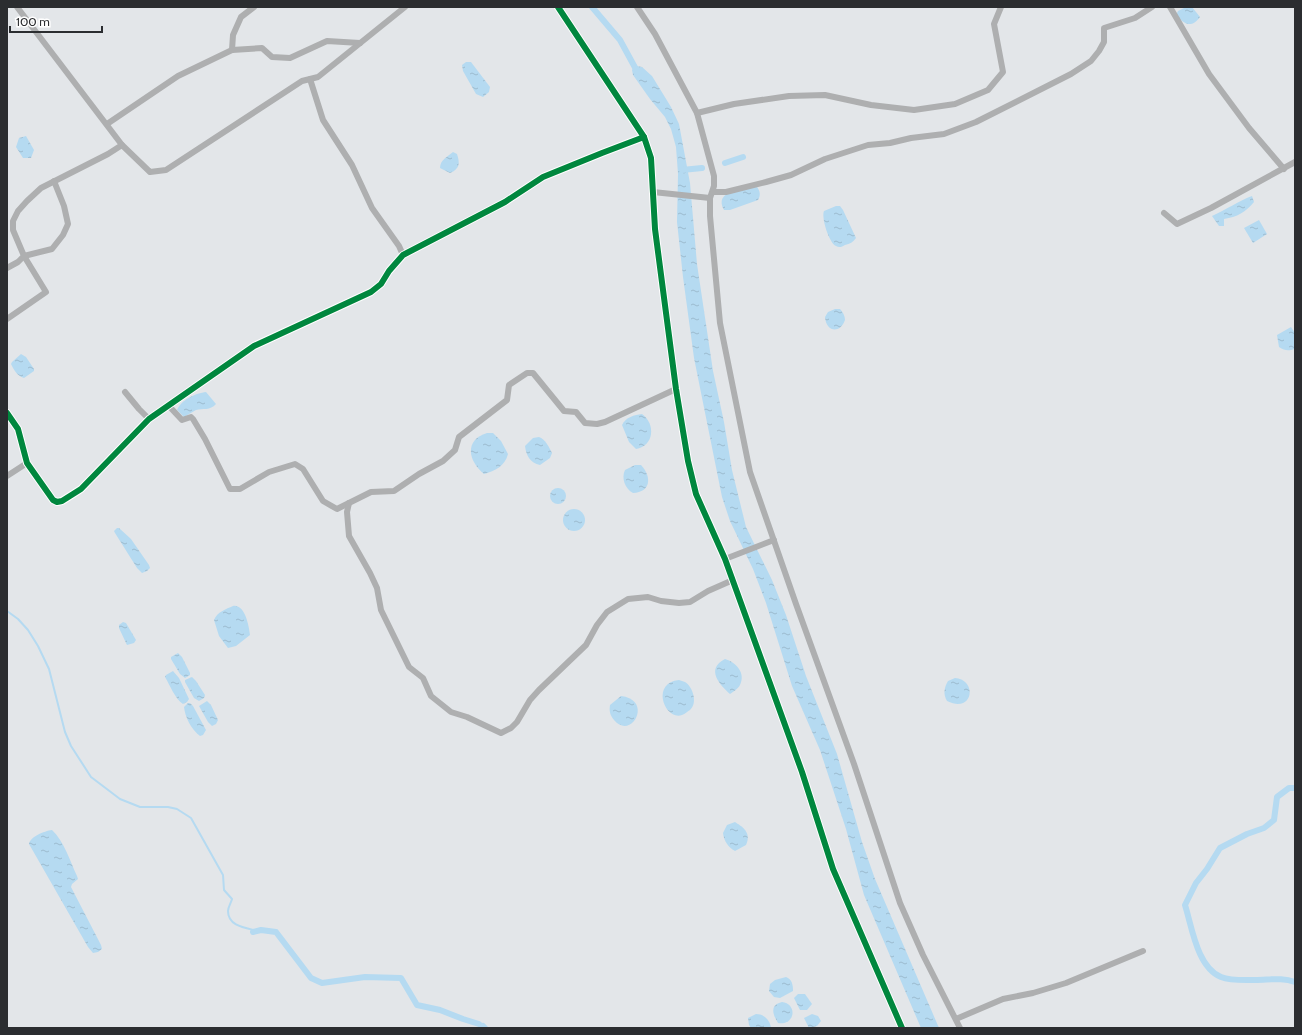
<svg xmlns="http://www.w3.org/2000/svg" width="1302" height="1035" font-family="Cabin,sans-serif">
<style>
.water{fill:url(#water-ripples)}
.lines{fill:none;stroke-linecap:round;stroke-linejoin:round}
.stream{stroke:#b5daf1;stroke-width:2}
.canal{stroke:#b5daf1;stroke-width:6}
.minor{stroke:#aeafb0;stroke-width:6}
.cycleway-casing{stroke:#fff;stroke-width:8}
.cycleway{stroke:#00873e;stroke-width:6}
</style>
<defs>
<pattern id="water-ripples" width="26" height="14" patternUnits="userSpaceOnUse"><rect width="26" height="14" fill="#b5daf1"/><path d="M2 4q2-2 4 0t4 0M15 11q2-2 4 0t4 0" fill="none" stroke="#9cbbcf"/></pattern>
</defs>
<rect width="100%" height="100%" fill="#e3e6e9"/>
<g class="water">
<path d="M1186,7H1192L1200,17C1191,29 1184,24 1176,15L1178,11Z"/>
<polygon points="466,62 471,62 490,87 489,92 483,97 476,94 463,71 462,65"/>
<polygon points="637,66 642,67 652,76 671,107 679,124 690,183 697,264 713,371 724,422 732,470 746,527 772,580 786,615 806,676 837,754 862,842 875,879 939,1028 921,1028 864,895 846,829 820,750 792,686 766,603 753,569 730,521 722,497 694,358 683,277 677,222 678,174 676,147 671,129 665,117 650,99 633,75 632,70 634,67"/>
<polygon points="26,136 34,150 31,158 23,158 16,147 19,138"/>
<path d="M453,152L457,154C460,163 460,169 450,173L440,168C440,160 447,157 453,152Z"/>
<path d="M757,187C760,191 761,195 758,200L730,210H724C713,190 744,189 757,187Z"/>
<path d="M1252,196L1254,202C1246,212 1237,217 1224,219V226H1219L1212,216C1226,210 1238,201 1252,196Z"/>
<path d="M836,206H840L843,210L856,238C853,242 850,244 845,245C842,247 839,248 836,246C829,243 821,217 824,211Z"/>
<polygon points="1259,220 1267,234 1253,243 1244,228"/>
<path d="M835,309H840C843,312 845,316 845,320C840,334 826,332 825,317L828,312Z"/>
<path d="M1291,327L1295,333V349C1288,351 1285,351 1279,347L1277,335Z"/>
<path d="M21,354L26,357L34,369V371L24,378C17,376 14,370 11,364L12,362Z"/>
<path d="M206,392L216,404C210,411 203,408 196,410C192,412 188,415 184,417L177,410C181,400 196,393 206,392Z"/>
<path d="M642,414C656,424 654,446 636,449L629,442L622,425C626,417 634,415 642,414Z"/>
<path d="M487,433H493L501,441L508,454C505,466 495,471 484,474C468,461 464,440 487,433Z"/>
<path d="M539,437C545,439 549,447 552,453L550,458L540,465C530,463 526,455 525,446L533,438Z"/>
<path d="M635,465H641C652,477 651,492 633,493C625,489 621,478 625,470Z"/>
<circle cx="558" cy="496" r="8"/>
<circle cx="574" cy="520" r="11"/>
<polygon points="117,528 119,528 131,539 149,565 150,568 147,571 142,573 137,568 115,533 114,531"/>
<path d="M233,606C245,604 249,626 250,635L236,646L228,648L219,636L214,620C217,612 226,609 233,606Z"/>
<polygon points="123,622 126,623 136,640 134,643 127,645 126,643 119,628 119,625"/>
<polygon points="178,653 182,657 190,673 190,675 185,678 180,674 171,659 171,657"/>
<path d="M725,659C736,662 746,673 740,685C738,689 733,692 730,694C720,685 705,669 725,659Z"/>
<path d="M173,671L179,678L189,699L187,702L183,704C175,699 170,685 165,677L166,675Z"/>
<polygon points="192,677 196,681 205,695 204,698 199,701 194,698 185,682 185,680"/>
<path d="M955,678C978,680 973,714 947,701C943,694 944,688 948,681Z"/>
<path d="M679,680C681,681 683,681 685,682C693,687 698,703 690,710C688,711 685,714 682,715C665,721 650,683 679,680Z"/>
<path d="M621,696C654,700 631,741 614,720C610,715 609,711 610,705Z"/>
<polygon points="207,701 211,705 218,720 216,724 212,726 208,722 199,706"/>
<path d="M188,703H190L193,706L206,730L203,735L200,736C191,729 185,717 184,707Z"/>
<path d="M735,822C745,828 751,834 746,845L735,851C728,847 724,841 723,833L727,825Z"/>
<path d="M52,830C64,841 70,861 77,876L78,879L72,884L71,887L101,945L102,949L98,952L93,953L88,947L29,844C30,837 44,831 52,830Z"/>
<path d="M786,977C792,979 793,985 793,991L780,998L774,997L769,991L770,984L775,980Z"/>
<polygon points="798,994 805,994 812,1004 807,1010 800,1010 794,998"/>
<path d="M782,1002C798,1004 795,1026 778,1023C773,1015 769,1005 782,1002Z"/>
<path d="M756,1014C764,1014 770,1020 771,1028H751L749,1025L748,1018Z"/>
<polygon points="812,1014 818,1016 821,1021 817,1026 809,1028 804,1018"/>
</g>
<g class="lines">
<path class="stream" d="M7,611L18,619L28,630L38,646L49,669L65,732L71,746L91,777L120,799L140,807H168L177,809L191,818L223,875L224,890L232,899C231,903 228,907 228,911C228,927 247,928 258,931"/>
<g class="canal">
<polyline points="592,7 620,40 638,73"/>
<polyline points="725,163 743,157"/>
<polyline points="682,170 702,168"/>
<path d="M1295,788H1289L1277,797L1274,820L1264,828L1247,834L1220,848L1207,869L1196,883L1185,905C1192,927 1197,967 1221,977C1231,981 1245,980 1255,980C1269,980 1282,977 1295,982"/>
<polyline points="253,932 261,930 276,932 311,978 322,983 365,977 401,978 417,1005 440,1010 463,1019 479,1024"/>
<polyline points="483,1026 485,1028"/>
</g>
<g class="minor">
<polyline points="17,7 122,145 150,172 166,170 302,81 318,77 405,7"/>
<polyline points="558,7 644,137 651,158 655,229 676,389 688,461 696,494 725,559 802,772 833,869 902,1028"/>
<polyline points="637,7 655,34 697,113 714,176 714,186 710,198 710,216 720,323 750,472 796,604 854,764 900,903 923,955 960,1028"/>
<polyline points="1170,7 1209,74 1249,128 1284,169"/>
<polyline points="232,50 233,35 241,17 254,7"/>
<polyline points="310,79 323,120 352,165 372,208 399,246 403,255"/>
<polyline points="697,113 734,104 789,96 825,95 871,105 914,110 955,104 988,90 1003,72 994,24 1001,7"/>
<polyline points="107,124 178,76 232,50 262,48 272,57 290,58 327,41 360,43"/>
<polyline points="653,192 710,198"/>
<polyline points="713,192 726,192 766,182 791,175 825,159 868,145 890,143 911,138 944,134 976,122 1071,74 1091,61 1099,51 1104,42 1104,28 1135,18 1152,7"/>
<polyline points="1164,213 1177,224 1211,208 1295,162"/>
<polyline points="7,268 18,262 24,256 13,230 13,221 18,211 27,201 41,188 108,154 122,145"/>
<polyline points="7,319 46,292 24,256 52,249 63,235 68,224 64,206 54,181"/>
<polyline points="125,392 139,409 149,419"/>
<polyline points="168,405 182,420 191,417 193,419 205,439 230,489 240,489 269,472 295,464 303,469 323,501 337,509 371,492 394,491 419,474 443,461 455,450 459,437 507,400 509,385 527,373 533,373 564,411 576,412 585,423 597,424 605,422 676,389"/>
<polyline points="7,413 18,429 27,463 53,500 57,502 62,501 81,489 149,419 254,346 371,292 381,284 389,271 403,255 505,202 543,177 602,153 644,137"/>
<polyline points="7,476 27,463"/>
<polyline points="349,503 347,512 349,536 370,573 377,588 381,610 409,667 423,678 431,696 451,712 467,717 501,733 511,728 517,722 530,700 539,690 586,645 597,625 607,612 628,599 648,597 661,601 679,603 690,602 708,591 733,580"/>
<polyline points="725,559 774,540"/>
<polyline points="956,1019 1003,999 1033,993 1066,983 1143,951"/>
</g>
<g class="cycleway-casing">
<g id="cycleway">
<polyline points="558,7 644,137 651,158 655,229 676,389 688,461 696,494 725,559 802,772 833,869 902,1028"/>
<polyline points="7,413 18,429 27,463 53,500 57,502 62,501 81,489 149,419 254,346 371,292 381,284 389,271 403,255 505,202 543,177 602,153 644,137"/>
</g>
</g>
<use href="#cycleway" class="cycleway"/>
</g>
<rect width="1302" height="1035" fill="none" stroke="#2b2d30" stroke-width="16"/>
<path d="M10 26v6h92v-6" fill="none" stroke="#2b2d30" stroke-width="2"/>
<text x="16" y="26" font-size="12" fill="#2b2d30" stroke="#ffffff" stroke-width="3" paint-order="stroke">100 m</text>
</svg>
